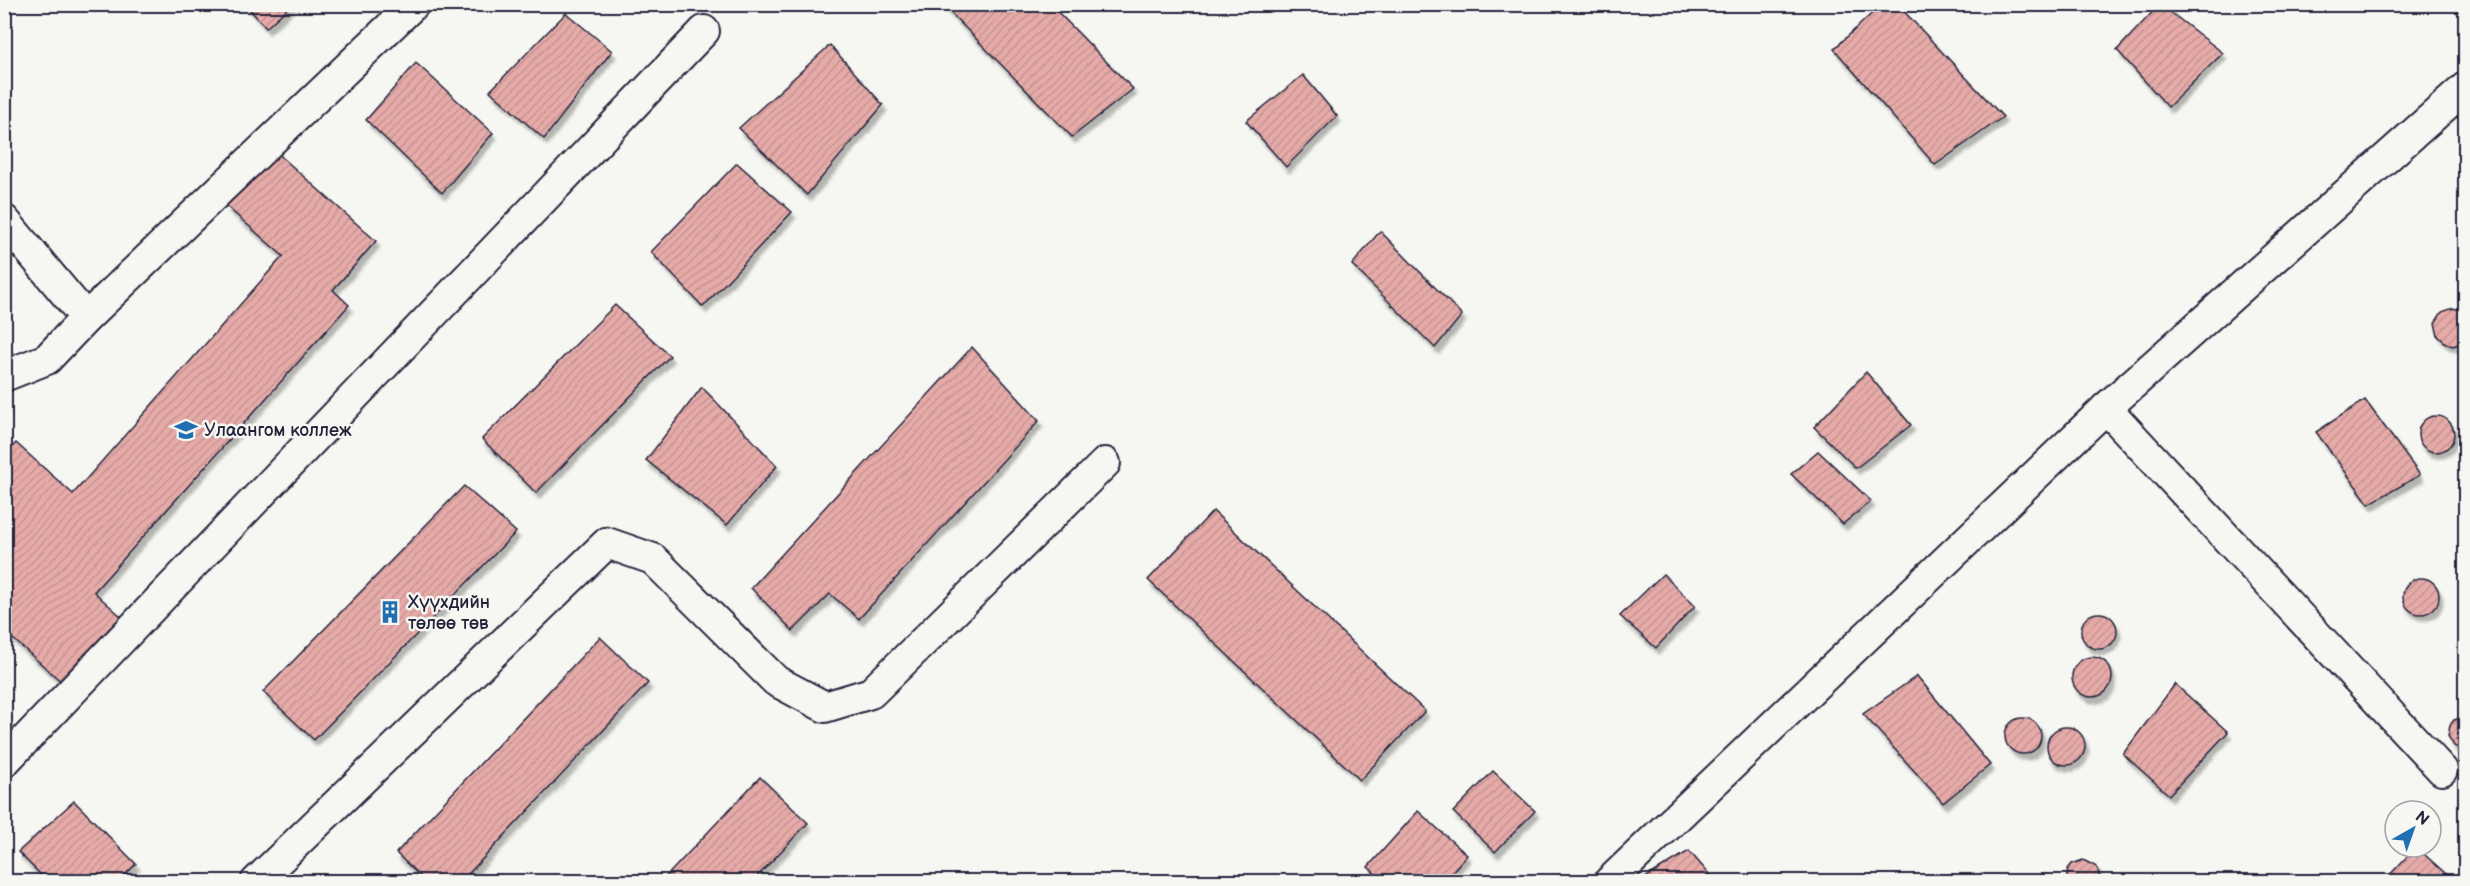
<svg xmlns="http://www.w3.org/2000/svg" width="2470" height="886" font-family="'Balsamiq Sans',sans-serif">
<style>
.building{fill:url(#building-hatch);stroke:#22223b;stroke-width:1.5;filter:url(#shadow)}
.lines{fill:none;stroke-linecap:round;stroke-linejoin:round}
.lane-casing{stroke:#22223b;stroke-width:20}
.street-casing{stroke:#22223b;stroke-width:34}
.lane{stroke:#f6f6f2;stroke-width:15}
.street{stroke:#f6f6f2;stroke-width:30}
.labels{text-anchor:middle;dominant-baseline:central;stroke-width:5;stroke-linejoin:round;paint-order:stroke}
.poi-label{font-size:18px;fill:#22223b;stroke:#f6f6f2;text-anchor:start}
</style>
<defs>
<pattern id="building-hatch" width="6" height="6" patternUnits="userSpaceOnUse" patternTransform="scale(1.5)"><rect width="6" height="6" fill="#e6aba9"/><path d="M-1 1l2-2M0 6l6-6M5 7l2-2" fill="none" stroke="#c59392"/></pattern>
<filter id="shadow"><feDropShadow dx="3.5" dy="6" stdDeviation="1.5" flood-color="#0004"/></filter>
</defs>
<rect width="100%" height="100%" fill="#f6f6f2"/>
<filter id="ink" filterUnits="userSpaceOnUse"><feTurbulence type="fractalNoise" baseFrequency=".0167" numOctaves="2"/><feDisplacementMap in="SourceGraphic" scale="12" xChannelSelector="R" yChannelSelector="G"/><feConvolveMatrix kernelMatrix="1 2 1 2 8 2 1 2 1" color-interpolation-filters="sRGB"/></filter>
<g filter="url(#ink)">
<g class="building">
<polygon points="245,4 292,4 266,28"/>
<polygon points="942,4 1050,4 1133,89 1072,137"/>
<polygon points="1882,4 1897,4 2003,117 1935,165 1834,49"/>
<polygon points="2160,4 2223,53 2168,107 2117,50"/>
<polygon points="566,13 612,51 544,139 490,91"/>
<polygon points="830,45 883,105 807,195 739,128"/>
<polygon points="416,63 493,133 442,193 366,120"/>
<polygon points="1303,75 1337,116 1286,167 1246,121"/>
<polygon points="275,151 376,241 333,290 349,305 94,592 124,619 65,685 4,631 4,455 16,443 73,494 283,256 226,206"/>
<polygon points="737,163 792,212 703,307 651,252"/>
<polygon points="1380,231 1462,315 1435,348 1352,265"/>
<polygon points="615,305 670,356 536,493 482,439"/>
<polygon points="2453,308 2466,312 2466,342 2453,346 2447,344 2438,336 2435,323 2442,312"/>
<polygon points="972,347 1039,421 859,619 830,594 793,631 751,588"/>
<polygon points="1866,372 1911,425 1856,468 1814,427"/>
<polygon points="702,387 777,466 727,525 646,460"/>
<polygon points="2365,400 2420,475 2369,504 2316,432"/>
<circle cx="2436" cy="434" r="18"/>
<polygon points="1818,451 1871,501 1843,524 1791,474"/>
<polygon points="464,486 516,532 314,740 263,692"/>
<polygon points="1213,511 1425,711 1360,780 1148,580"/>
<polygon points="1663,574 1695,606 1656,648 1620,616"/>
<circle cx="2421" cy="596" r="18"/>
<circle cx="2099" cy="631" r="18"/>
<polygon points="600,637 648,683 461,882 426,882 396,853"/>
<circle cx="2092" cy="677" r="20"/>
<polygon points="1917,676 1990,765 1943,803 1863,714"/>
<polygon points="2175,684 2228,732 2169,795 2123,754"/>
<polygon points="2464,717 2466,717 2464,751 2454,746 2448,736 2450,725 2454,720"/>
<circle cx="2023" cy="736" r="18"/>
<circle cx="2066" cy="746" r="19"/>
<polygon points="1493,771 1535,811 1495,852 1453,812"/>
<polygon points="760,777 808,823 752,882 661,882"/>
<polygon points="74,801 136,864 118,882 48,882 18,852"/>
<polygon points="1418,811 1467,855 1443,882 1384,882 1368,867"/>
<polygon points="2416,847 2455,882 2383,882"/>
<polygon points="1689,851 1716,882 1648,882 1645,878"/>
<polygon points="2083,860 2097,867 2101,882 2066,882 2068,869 2072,864"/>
</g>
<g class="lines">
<g class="lane-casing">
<polyline id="lane" points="2465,4 2466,5"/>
</g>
<g class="street-casing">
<g id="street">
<polyline points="4,220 86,318"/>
<polyline points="4,376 47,359 86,318 414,4"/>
<polyline points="2106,408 2442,770"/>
<polyline points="4,762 704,31"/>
<polyline points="256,882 607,543 653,559 776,681 825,707 871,693 1105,463"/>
<polyline points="1609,882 2106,408 2466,87"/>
</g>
</g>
<use href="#lane" class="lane"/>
<use href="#street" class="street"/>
</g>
</g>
<defs>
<g id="school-bare" transform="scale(1.8)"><path d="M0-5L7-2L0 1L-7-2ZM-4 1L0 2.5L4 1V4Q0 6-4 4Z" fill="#1f6fb2" stroke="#f6f6f2" stroke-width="2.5" paint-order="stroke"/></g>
<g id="building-bare" transform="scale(1.8)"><path d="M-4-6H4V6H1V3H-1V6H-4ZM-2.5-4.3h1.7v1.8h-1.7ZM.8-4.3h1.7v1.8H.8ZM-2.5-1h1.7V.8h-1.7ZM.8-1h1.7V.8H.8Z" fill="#1f6fb2" stroke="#f6f6f2" stroke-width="2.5" paint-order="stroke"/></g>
</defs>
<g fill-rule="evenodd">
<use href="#school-bare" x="186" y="430"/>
<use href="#building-bare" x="390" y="612"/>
</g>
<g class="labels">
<g class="poi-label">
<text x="204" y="430">Улаангом коллеж</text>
<text x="408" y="602">Хүүхдийн<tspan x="408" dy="21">төлөө төв</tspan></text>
</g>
</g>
<rect width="2470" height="886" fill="none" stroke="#f6f6f2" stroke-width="24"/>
<rect x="12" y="12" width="2446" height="862" fill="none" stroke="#22223b" stroke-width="2" filter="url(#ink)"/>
<g transform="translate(2413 829) rotate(40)"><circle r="28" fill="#f6f6f2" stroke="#a1a1a9" stroke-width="1.5"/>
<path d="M0-4.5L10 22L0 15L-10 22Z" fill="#1f6fb2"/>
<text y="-9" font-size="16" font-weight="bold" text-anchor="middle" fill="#22223b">N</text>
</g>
</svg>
